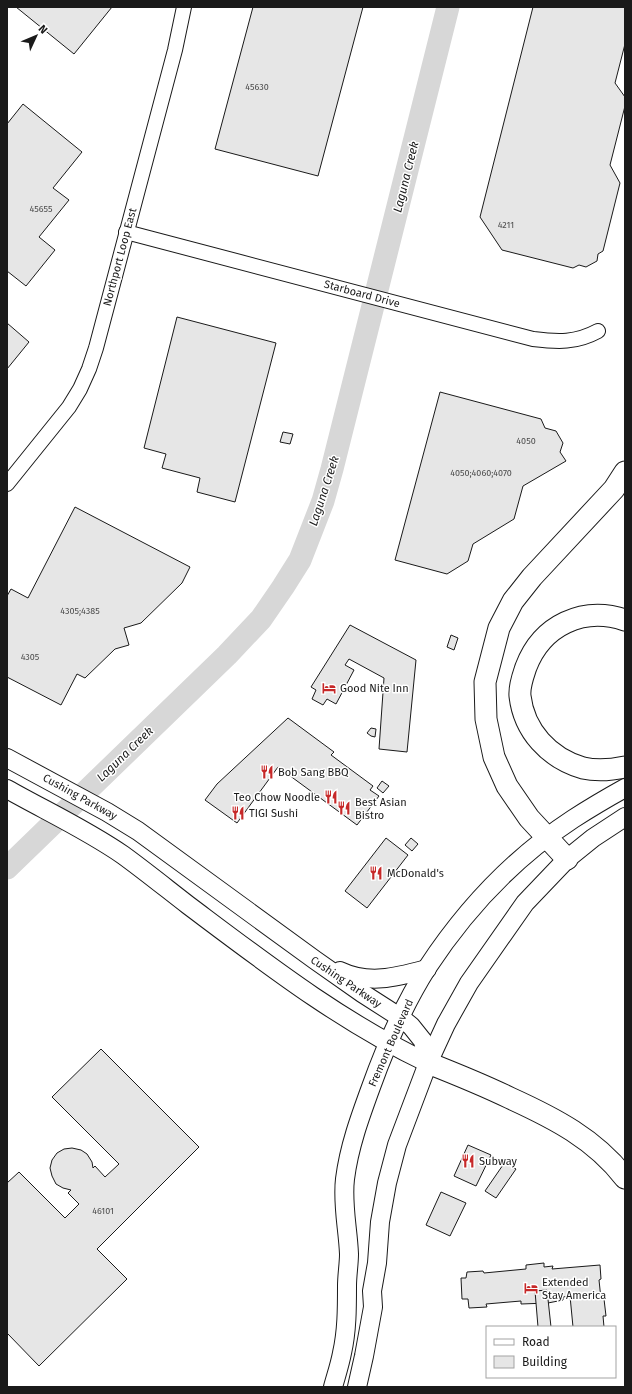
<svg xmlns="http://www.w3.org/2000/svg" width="632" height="1394" font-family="'Fira Sans',sans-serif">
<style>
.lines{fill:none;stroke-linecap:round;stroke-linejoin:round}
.river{stroke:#d7d7d7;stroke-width:23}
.building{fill:#e6e6e6;stroke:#1a1a1a}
.minor-casing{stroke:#1a1a1a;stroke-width:16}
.major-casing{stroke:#1a1a1a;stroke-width:20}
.highway-casing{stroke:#1a1a1a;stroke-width:23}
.minor{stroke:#fff;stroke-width:14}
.major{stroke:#fff;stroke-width:18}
.highway{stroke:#fff;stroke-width:21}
.labels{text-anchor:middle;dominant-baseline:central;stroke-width:3;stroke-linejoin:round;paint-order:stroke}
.number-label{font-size:9px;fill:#4d4d4d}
.street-label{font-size:11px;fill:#1a1a1a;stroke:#fff}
.poi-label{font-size:11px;fill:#1a1a1a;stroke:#fff;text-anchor:start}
.water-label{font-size:12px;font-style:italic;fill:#1a1a1a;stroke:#fff}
</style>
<rect width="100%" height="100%" fill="#fff"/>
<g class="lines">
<polyline class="river" points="7,868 227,655 261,619 283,587 300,560 323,501 332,469 448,7"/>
</g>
<g class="building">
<polygon points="16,7 112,7 74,54"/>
<polygon points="253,7 363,7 318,176 215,149"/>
<polygon points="533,7 625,7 625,44 615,83 625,97 625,106 610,165 620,183 603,251 598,254 597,261 586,267 579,265 573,268 502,250 480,217"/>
<polygon points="23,104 82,152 53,188 69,200 39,237 55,250 26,286 7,271 7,124"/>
<polygon points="177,317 276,343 235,502 197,492 200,478 162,468 166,454 144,448"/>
<polygon points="7,323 29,342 7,369"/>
<polygon points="440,392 541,419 545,428 556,431 563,443 560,452 566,461 523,486 514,519 473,544 468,561 447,574 395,560"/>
<polygon points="283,432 293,434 290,444 280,442"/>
<polygon points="75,507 190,567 182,583 141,623 124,628 129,645 115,649 85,678 77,674 61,705 7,677 7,596 11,589 28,598"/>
<polygon points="350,625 416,660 407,752 379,749 384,678 349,659 345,665 354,670 336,704 327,699 323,705 312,699 316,690 311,687"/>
<polygon points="451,635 458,638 454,650 447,647"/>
<polygon points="288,718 334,752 331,755 373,786 370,790 379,796 357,825 278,767 237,823 205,800 217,784"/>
<polygon points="371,728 376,729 375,737 371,736 367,733"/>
<polygon points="382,781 389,786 383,793 377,788"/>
<polygon points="386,838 408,855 367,908 345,891"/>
<polygon points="411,838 418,844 412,851 405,845"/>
<polygon points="101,1049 199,1147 97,1249 127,1279 39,1366 7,1333 7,1183 19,1172 65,1218 79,1204 68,1193 71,1190 63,1188 56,1184 52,1176 50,1168 52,1160 57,1153 64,1149 72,1148 81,1150 87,1154 92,1162 93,1168 95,1166 105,1177 119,1164 52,1097"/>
<polygon points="468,1145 491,1155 476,1186 454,1176"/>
<polygon points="505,1162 516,1169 496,1198 485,1191"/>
<polygon points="441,1192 466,1203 450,1236 426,1225"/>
<polygon points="544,1263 544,1267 553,1266 552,1269 600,1265 601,1279 599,1280 601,1299 604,1299 606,1316 603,1316 604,1327 573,1327 570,1296 563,1297 563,1300 548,1303 521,1304 521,1301 486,1304 487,1307 469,1308 468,1299 462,1299 461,1278 466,1278 467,1272 483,1271 484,1273 526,1269 526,1265"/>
<polygon points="547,1290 551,1327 538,1327 535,1291"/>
</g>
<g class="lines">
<g class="minor-casing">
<g id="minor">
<path d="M126,232L533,339C558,342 576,343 598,331"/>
<polyline points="7,484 69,407 80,389 89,369 96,348 175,50 184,7"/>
</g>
</g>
<g class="major-casing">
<g id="major">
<polyline points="7,758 107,812 138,831 315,960 362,993 401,1018 411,1026 423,1041 428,1063"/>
<path d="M7,789C46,811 87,830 123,855C145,871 166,888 188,905C264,962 341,1022 428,1063"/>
<path d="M340,971C369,985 397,977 427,969"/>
<path d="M333,1387C336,1376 340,1364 342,1353C347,1331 347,1308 347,1286C347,1275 349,1264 349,1254C348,1229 342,1204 345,1179C349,1147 360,1117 371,1087C385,1048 405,1003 427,968C465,910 515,857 573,819C590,808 607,798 625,788"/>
<polyline points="357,1387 364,1356 373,1307 372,1291 377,1263 380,1222 387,1183 397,1145 428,1063 446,1024 469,983 525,903 567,859 593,838 625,817"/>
</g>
</g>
<g class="highway-casing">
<g id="highway">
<path d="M625,620C583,606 542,625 526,667C523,676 519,686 520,696C524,731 549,758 583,768C596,771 611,770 625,767"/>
<polyline points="567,859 529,818 507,786 494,757 486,719 485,682 499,628 513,601 532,577 614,489 625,472"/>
<path d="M428,1063C456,1074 483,1085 510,1098C554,1118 595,1139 625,1178"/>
</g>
</g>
<use href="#minor" class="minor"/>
<use href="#major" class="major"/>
<use href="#highway" class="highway"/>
</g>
<defs>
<g id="hotel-bare" transform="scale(1.08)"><path d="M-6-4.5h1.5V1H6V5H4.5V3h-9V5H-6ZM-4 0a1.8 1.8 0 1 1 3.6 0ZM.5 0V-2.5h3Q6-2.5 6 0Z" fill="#c62828" stroke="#fff" stroke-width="2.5" paint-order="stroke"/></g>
<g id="restaurant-bare" transform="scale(1.08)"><path d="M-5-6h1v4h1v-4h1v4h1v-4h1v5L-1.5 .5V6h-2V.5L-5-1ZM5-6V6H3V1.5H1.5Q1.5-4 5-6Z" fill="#c62828" stroke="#fff" stroke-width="2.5" paint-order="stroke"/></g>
</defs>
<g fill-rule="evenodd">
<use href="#hotel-bare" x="329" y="688"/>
<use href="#restaurant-bare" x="267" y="772"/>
<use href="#restaurant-bare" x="331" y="797"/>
<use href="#restaurant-bare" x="344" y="808"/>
<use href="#restaurant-bare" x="238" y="813"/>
<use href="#restaurant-bare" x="376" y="873"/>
<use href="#restaurant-bare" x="468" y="1161"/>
<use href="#hotel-bare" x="531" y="1288"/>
</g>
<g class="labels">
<g class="number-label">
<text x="257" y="87">45630</text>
<text x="41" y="209">45655</text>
<text x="506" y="225">4211</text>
<text x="526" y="441">4050</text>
<text x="481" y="473">4050;4060;4070</text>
<text x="80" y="611">4305;4385</text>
<text x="30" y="657">4305</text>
<text x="103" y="1211">46101</text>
</g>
<g class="street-label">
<text transform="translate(120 257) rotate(-75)">Northport Loop East</text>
<text transform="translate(362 294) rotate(15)">Starboard Drive</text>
<text transform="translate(80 797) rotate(29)">Cushing Parkway</text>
<text transform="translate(346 982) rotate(34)">Cushing Parkway</text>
<text transform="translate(391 1043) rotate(-66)">Fremont Boulevard</text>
</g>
<g class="poi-label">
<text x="340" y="688">Good Nite Inn</text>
<text x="278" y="772">Bob Sang BBQ</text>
<text x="320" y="797" text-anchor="end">Teo Chow Noodle</text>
<text x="355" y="802">Best Asian<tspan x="355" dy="13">Bistro</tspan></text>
<text x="249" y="813">TIGI Sushi</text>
<text x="387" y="873">McDonald's</text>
<text x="479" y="1161">Subway</text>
<text x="542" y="1282">Extended<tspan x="542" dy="13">Stay America</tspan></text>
</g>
<g class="water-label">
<text transform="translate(406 177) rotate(-76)">Laguna Creek</text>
<text transform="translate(324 491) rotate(-72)">Laguna Creek</text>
<text transform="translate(125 754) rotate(-44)">Laguna Creek</text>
</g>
</g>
<rect width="632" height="1394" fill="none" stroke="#1a1a1a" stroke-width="16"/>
<rect x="486" y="1326" width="130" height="52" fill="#ffffff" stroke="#a3a3a3"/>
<rect x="494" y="1339" width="20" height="6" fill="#ffffff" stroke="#a3a3a3"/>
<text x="522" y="1346" font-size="12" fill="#1a1a1a">Road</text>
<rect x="494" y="1356" width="20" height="12" fill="#e6e6e6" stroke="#a3a3a3"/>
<text x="522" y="1366" font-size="12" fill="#1a1a1a">Building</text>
<g transform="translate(36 36) rotate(46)" stroke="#ffffff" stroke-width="3" paint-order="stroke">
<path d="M0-3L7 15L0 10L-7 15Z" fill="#1a1a1a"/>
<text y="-6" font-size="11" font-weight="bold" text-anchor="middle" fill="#1a1a1a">N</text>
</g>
</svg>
